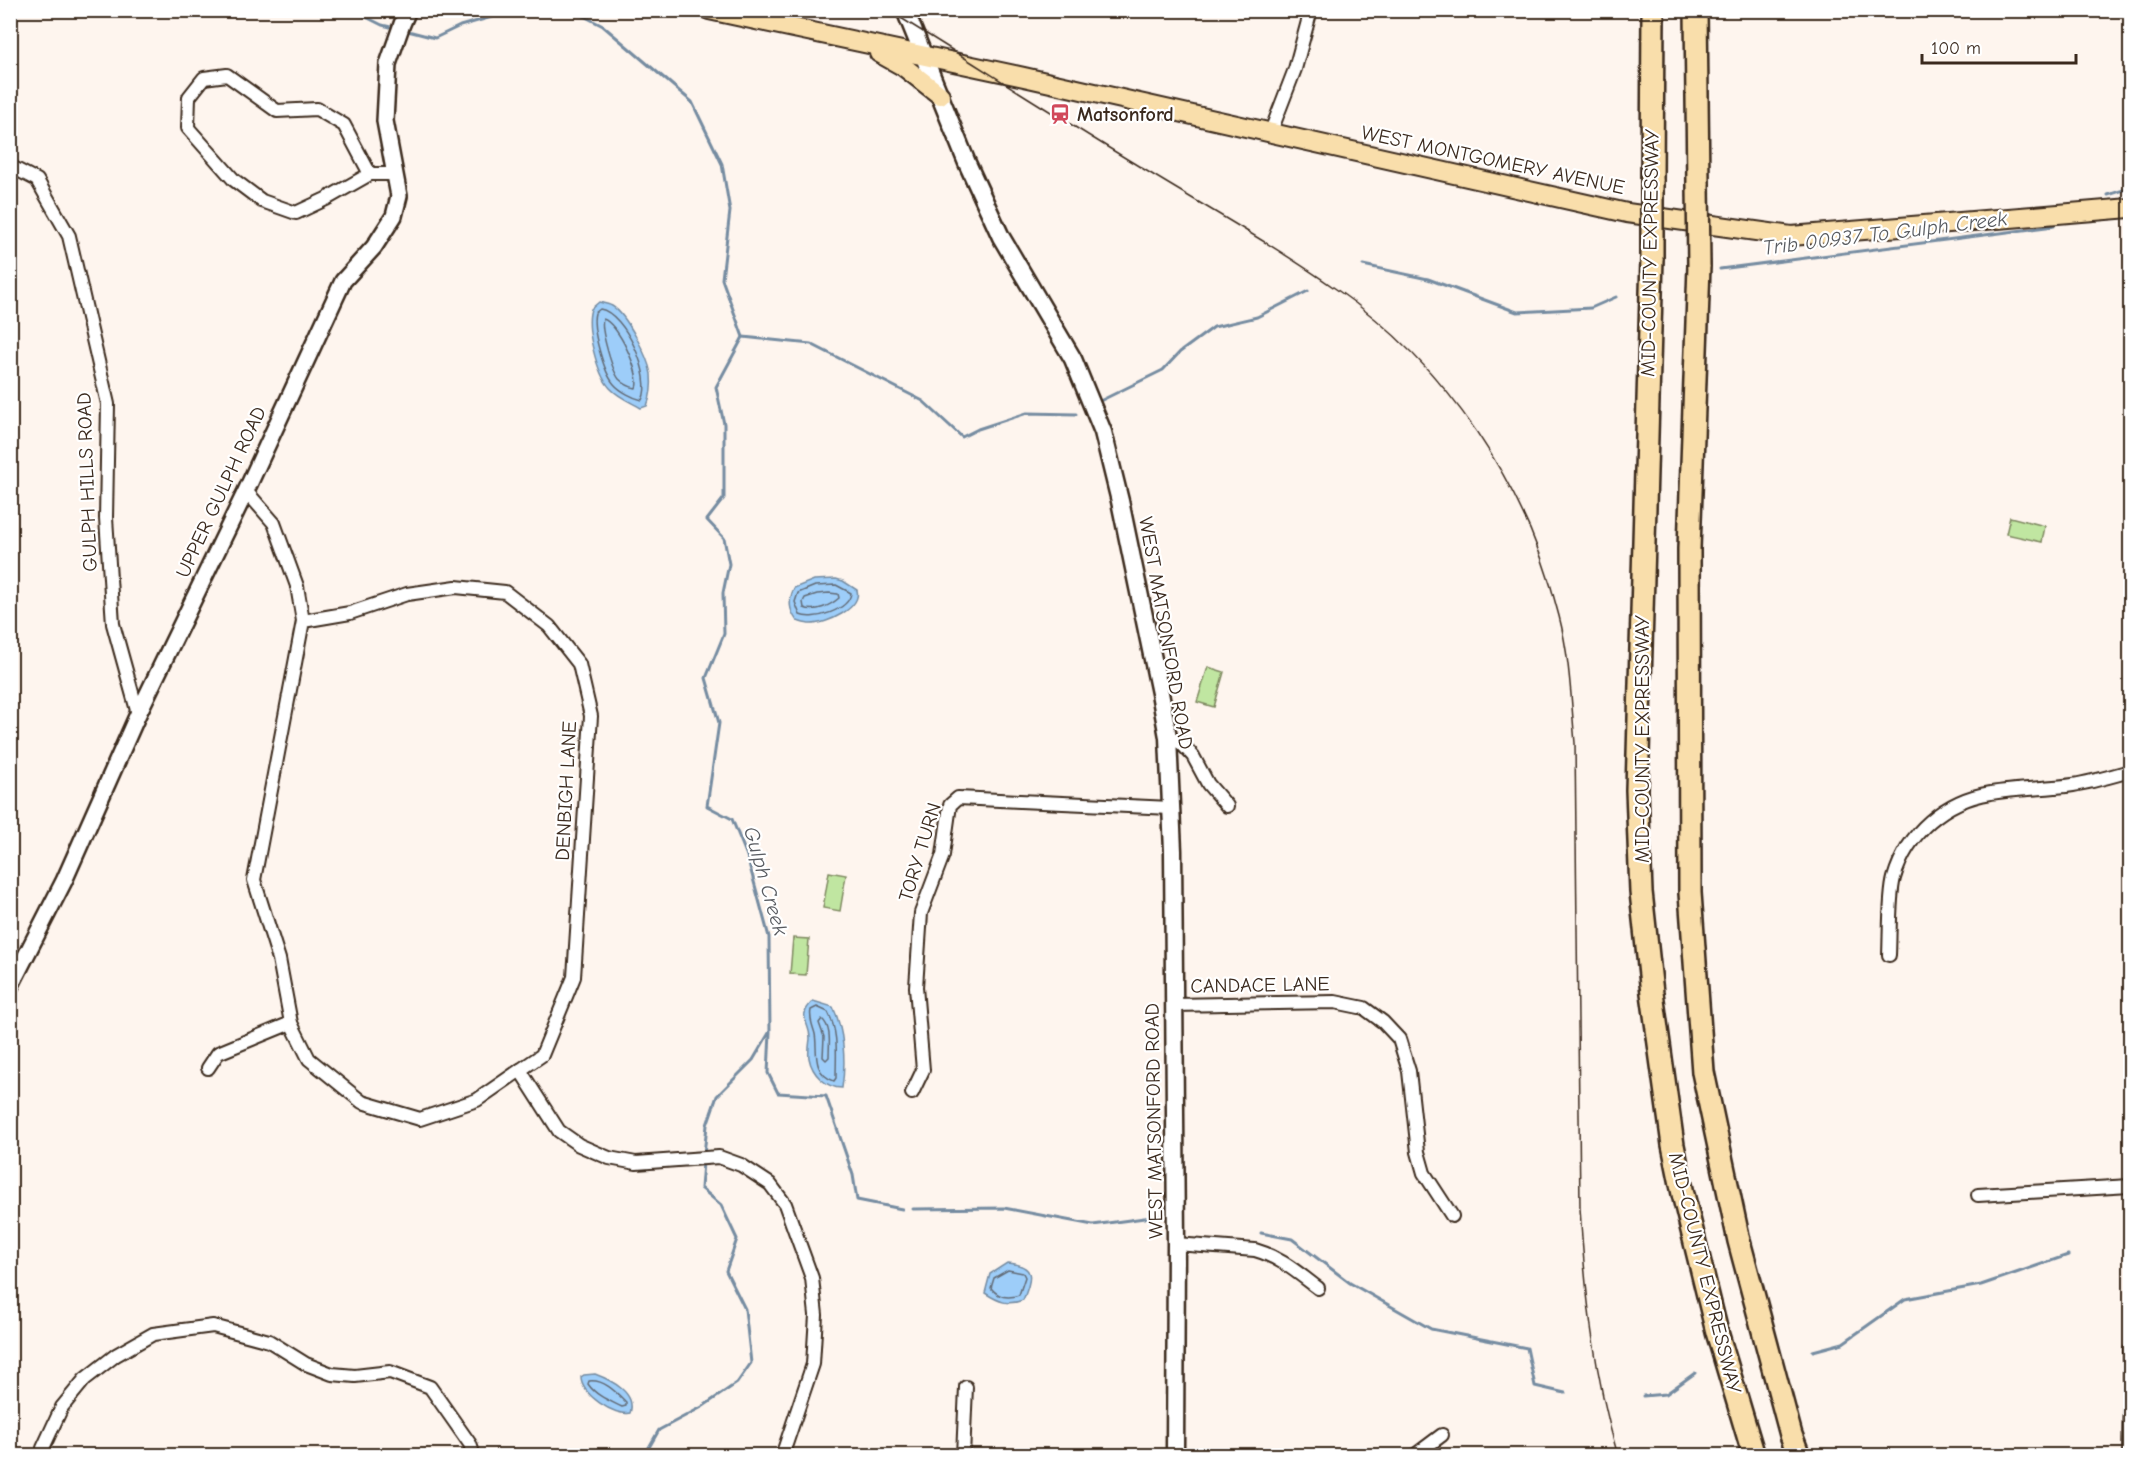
<svg xmlns="http://www.w3.org/2000/svg" width="2141" height="1466" font-family="'Comic Neue',sans-serif">
<style>
.green{fill:#c0e6a1;stroke:#7e8860;stroke-width:1.5}
.water{fill:#9dcdf9;stroke:#768ca1;stroke-width:1.5}
.lines{fill:none;stroke-linecap:round;stroke-linejoin:round}
.shore{stroke:#626b76;stroke-width:1.5}
.stream{stroke:#768ca1;stroke-width:3}
.minor-casing{stroke:#3b2a1e;stroke-width:16}
.tertiary-casing{stroke:#3b2a1e;stroke-width:20}
.secondary-casing{stroke:#3b2a1e;stroke-width:21}
.primary-casing{stroke:#3b2a1e;stroke-width:22}
.motorway-casing{stroke:#3b2a1e;stroke-width:26}
.minor{stroke:#fff;stroke-width:12}
.tertiary{stroke:#fff;stroke-width:15}
.secondary{stroke:#fff;stroke-width:16}
.primary{stroke:#f9deab;stroke-width:18}
.motorway{stroke:#f9deab;stroke-width:21}
.tram{stroke:#3b2a1e;stroke-width:1.5}
.motorway-bridge-casing{stroke:#3b2a1e;stroke-width:26;stroke-linecap:butt}
.motorway-bridge{stroke:#f9deab;stroke-width:21}
.labels{text-anchor:middle;dominant-baseline:central;stroke-width:4.5;stroke-linejoin:round;paint-order:stroke}
.poi-label{font-size:20px;font-weight:bold;fill:#3b2a1e;stroke:#fff;text-anchor:start}
.street-label{font-size:20px;fill:#3b2a1e;stroke:#fff}
.water-label{font-size:21px;font-style:italic;fill:#585b60;stroke:#fff}
</style>
<rect width="100%" height="100%" fill="#fef5ee"/>
<filter id="ink" filterUnits="userSpaceOnUse"><feTurbulence type="fractalNoise" baseFrequency=".0167" numOctaves="2"/><feDisplacementMap in="SourceGraphic" scale="12" xChannelSelector="R" yChannelSelector="G"/><feConvolveMatrix kernelMatrix="1 2 1 2 8 2 1 2 1" color-interpolation-filters="sRGB"/></filter>
<g filter="url(#ink)">
<g class="green">
<polygon points="2010,517 2045,526 2042,542 2006,534"/>
<polygon points="1208,667 1224,672 1214,707 1197,702"/>
<polygon points="829,872 846,875 840,911 823,908"/>
<polygon points="793,938 809,939 806,975 790,974"/>
</g>
<g class="water">
<path d="M599,302C603,303 608,304 612,306C627,315 648,357 651,374C652,385 651,396 647,406L641,408C631,402 618,397 610,388C597,374 585,328 591,309Z"/>
<path d="M836,579L843,581L857,590C862,608 827,624 811,624C806,624 801,622 797,621C789,610 788,601 794,588L814,580Z"/>
<path d="M813,1001L833,1007C844,1030 846,1062 842,1088C826,1088 812,1074 809,1058C808,1052 809,1046 810,1039C810,1021 796,1018 813,1001Z"/>
<path d="M1007,1263C1035,1265 1033,1277 1023,1300C1008,1306 999,1302 985,1293L990,1274Z"/>
<path d="M595,1374C611,1380 637,1393 630,1413C615,1417 580,1394 581,1377L584,1375Z"/>
</g>
<g class="lines">
<g class="shore">
<path d="M600,309C625,313 654,378 642,400C633,398 620,391 614,384C604,373 591,328 595,313Z"/>
<path d="M603,319C617,322 642,374 636,388C630,387 624,384 619,379C612,370 600,329 603,319Z"/>
<path d="M836,585L851,593C849,610 814,621 800,615L795,602L798,593L815,586Z"/>
<path d="M829,593L838,594L839,598C831,605 816,613 804,608L803,602L805,598L817,594Z"/>
<path d="M817,1007L828,1012C839,1033 836,1055 836,1078L834,1081C811,1073 818,1050 815,1034C813,1026 809,1019 811,1010Z"/>
<path d="M822,1019C832,1028 829,1044 829,1057L826,1060L823,1057L824,1037L819,1023Z"/>
<path d="M1008,1270L1023,1273L1025,1277L1019,1295C1008,1299 998,1297 991,1288L994,1278Z"/>
<path d="M589,1381C604,1379 616,1392 626,1402V1406L622,1407C610,1401 596,1396 588,1384Z"/>
</g>
<g class="stream">
<polyline points="352,10 382,25 395,28"/>
<polyline points="572,10 603,26 692,102 722,164 730,211 722,279 743,337 716,387 724,424 724,498 707,520 724,538 729,564 723,593 724,634 706,678 719,723 707,806 732,819 747,856 769,937 770,1032 768,1073 778,1093 826,1096 853,1175 857,1200 902,1209"/>
<polyline points="404,30 435,38 460,26 517,10"/>
<polyline points="2108,195 2130,188"/>
<polyline points="1363,265 1428,279 1517,312 1591,308 1616,297"/>
<polyline points="1720,269 2054,226"/>
<polyline points="743,337 811,344 923,401 962,437 978,429 1027,413 1076,414"/>
<polyline points="1102,400 1163,370 1180,352 1214,327 1257,317 1308,291"/>
<polyline points="704,1155 707,1125 717,1096 753,1060 769,1033"/>
<polyline points="913,1209 1004,1208 1093,1225 1159,1216"/>
<polyline points="1261,1233 1292,1239 1350,1283 1431,1329 1527,1348 1535,1386 1565,1393"/>
<polyline points="1813,1351 1843,1343 1905,1299 1981,1285 2068,1255"/>
<polyline points="1643,1396 1666,1394 1695,1373"/>
<polyline points="644,1456 659,1430 702,1407 737,1383 751,1363 745,1309 726,1271 737,1239 721,1205 701,1188 703,1162"/>
</g>
<g class="minor-casing">
<g id="minor">
<polygon points="227,75 277,111 317,109 344,125 370,174 326,199 296,213 262,201 234,180 188,128 189,97 204,78"/>
<polyline points="1270,134 1295,69 1311,10"/>
<polyline points="10,166 37,180 69,236 108,404 106,518 113,624 138,714"/>
<polyline points="370,174 396,174"/>
<polyline points="246,491 274,523 297,586 303,621"/>
<polygon points="456,587 505,592 549,626 579,664 591,716 574,977 542,1055 477,1100 420,1119 362,1102 309,1059 291,1023 279,959 254,880 303,621 350,613 407,594"/>
<polyline points="1168,737 1181,743 1193,756 1208,784 1227,806"/>
<path d="M1889,955C1890,935 1889,896 1894,878C1907,833 1945,800 1991,793C2018,788 2046,789 2073,785C2092,782 2112,776 2130,771"/>
<polyline points="1174,1005 1335,1002 1364,1008 1383,1022 1399,1039 1409,1071 1418,1152 1424,1173 1452,1216"/>
<polyline points="208,1068 218,1053 291,1023"/>
<polyline points="520,1070 559,1131 579,1145 609,1158 636,1163 719,1157 741,1165 770,1184 785,1204 812,1278 816,1315 813,1364 782,1456"/>
<polyline points="912,1093 923,1070 916,987 921,913 943,855 950,805 958,798 1171,808"/>
<polyline points="1978,1195 2130,1186"/>
<path d="M1176,1244L1255,1250C1280,1257 1298,1273 1318,1288"/>
<polyline points="2130,1351 2130,1383"/>
<polyline points="43,1456 43,1448 62,1407 85,1379 116,1355 153,1334 213,1326 269,1341 306,1364 332,1374 355,1376 390,1372 430,1387 470,1444 474,1456"/>
<polyline points="963,1456 966,1387"/>
<polyline points="1414,1456 1442,1435"/>
<polyline points="2129,1456 2130,1398"/>
</g>
</g>
<g class="tertiary-casing">
<polyline id="tertiary" points="10,987 64,881 138,714 246,491 343,281 374,247 394,216 399,196 385,121 388,64 402,24 408,10"/>
</g>
<g class="secondary-casing">
<polyline id="secondary" points="905,10 967,163 1001,237 1073,359 1103,432 1120,501 1160,693 1168,737 1173,851 1176,1244 1175,1456"/>
</g>
<g class="primary-casing">
<g id="primary">
<polyline points="709,10 1024,77 1627,213 1791,236 2130,208"/>
<polyline points="879,53 904,67 940,95"/>
</g>
</g>
<g class="motorway-casing">
<g id="motorway">
<polyline points="1696,10 1698,184"/>
<polyline points="1652,181 1653,10"/>
<polyline points="1652,258 1637,790 1641,892 1652,993 1673,1145 1683,1194 1717,1332 1754,1456"/>
<polyline points="1699,266 1689,549 1690,893 1703,1072 1739,1241 1791,1435 1799,1456"/>
</g>
</g>
<use href="#minor" class="minor"/>
<use href="#tertiary" class="tertiary"/>
<use href="#secondary" class="secondary"/>
<use href="#primary" class="primary"/>
<use href="#motorway" class="motorway"/>
<path class="tram" d="M888,10C977,65 1065,122 1155,176C1216,213 1278,248 1336,289C1447,366 1527,486 1559,616C1570,658 1571,700 1575,743L1580,1208C1585,1291 1594,1375 1618,1456"/>
<g class="motorway-bridge-casing">
<g id="motorway-bridge">
<polyline points="1698,184 1699,266"/>
<polyline points="1652,258 1652,181"/>
</g>
</g>
<use href="#motorway-bridge" class="motorway-bridge"/>
</g>
</g>
<defs>
<g id="station-bare" transform="scale(1.62)"><path d="M-3-6H3Q5-6 5-4V2Q5 4 3 4L4.5 6H3L1.5 4h-3L-3 6H-4.5L-3 4Q-5 4-5 2V-4Q-5-6-3-6ZM-3.5-4v3h7v-3ZM-3.5 1v1.5H-2V1ZM2 1v1.5H3.5V1Z" fill="#d1495b" stroke="#fff" stroke-width="2.5" paint-order="stroke"/></g>
</defs>
<g fill-rule="evenodd">
<use href="#station-bare" x="1060" y="114"/>
</g>
<g class="labels">
<g class="poi-label">
<text x="1077" y="114">Matsonford</text>
</g>
<g class="street-label">
<text transform="translate(1493 160) rotate(12)">WEST MONTGOMERY AVENUE</text>
<text transform="translate(1650 253) rotate(-89)">MID-COUNTY EXPRESSWAY</text>
<text transform="translate(87 482) rotate(-92)">GULPH HILLS ROAD</text>
<text transform="translate(221 492) rotate(-65)">UPPER GULPH ROAD</text>
<text transform="translate(1166 633) rotate(80)">WEST MATSONFORD ROAD</text>
<text transform="translate(1642 739) rotate(-90)">MID-COUNTY EXPRESSWAY</text>
<text transform="translate(566 791) rotate(-87)">DENBIGH LANE</text>
<text transform="translate(920 852) rotate(-73)">TORY TURN</text>
<text transform="translate(1260 985) rotate(-1)">CANDACE LANE</text>
<text transform="translate(1154 1121) rotate(-91)">WEST MATSONFORD ROAD</text>
<text transform="translate(1705 1273) rotate(76)">MID-COUNTY EXPRESSWAY</text>
</g>
<g class="water-label">
<text transform="translate(1885 233) rotate(-7)">Trib 00937 To Gulph Creek</text>
<text transform="translate(766 881) rotate(74)">Gulph Creek</text>
</g>
</g>
<rect width="2141" height="1466" fill="none" stroke="#fff" stroke-width="36"/>
<rect x="18" y="18" width="2105" height="1430" fill="none" stroke="#3b2a1e" stroke-width="2" filter="url(#ink)"/>
<path d="M1922 54v9h154v-9" fill="none" stroke="#3b2a1e" stroke-width="3"/>
<text x="1931" y="54" font-size="18" fill="#3b2a1e" stroke="#ffffff" stroke-width="4.5" paint-order="stroke">100 m</text>
</svg>
